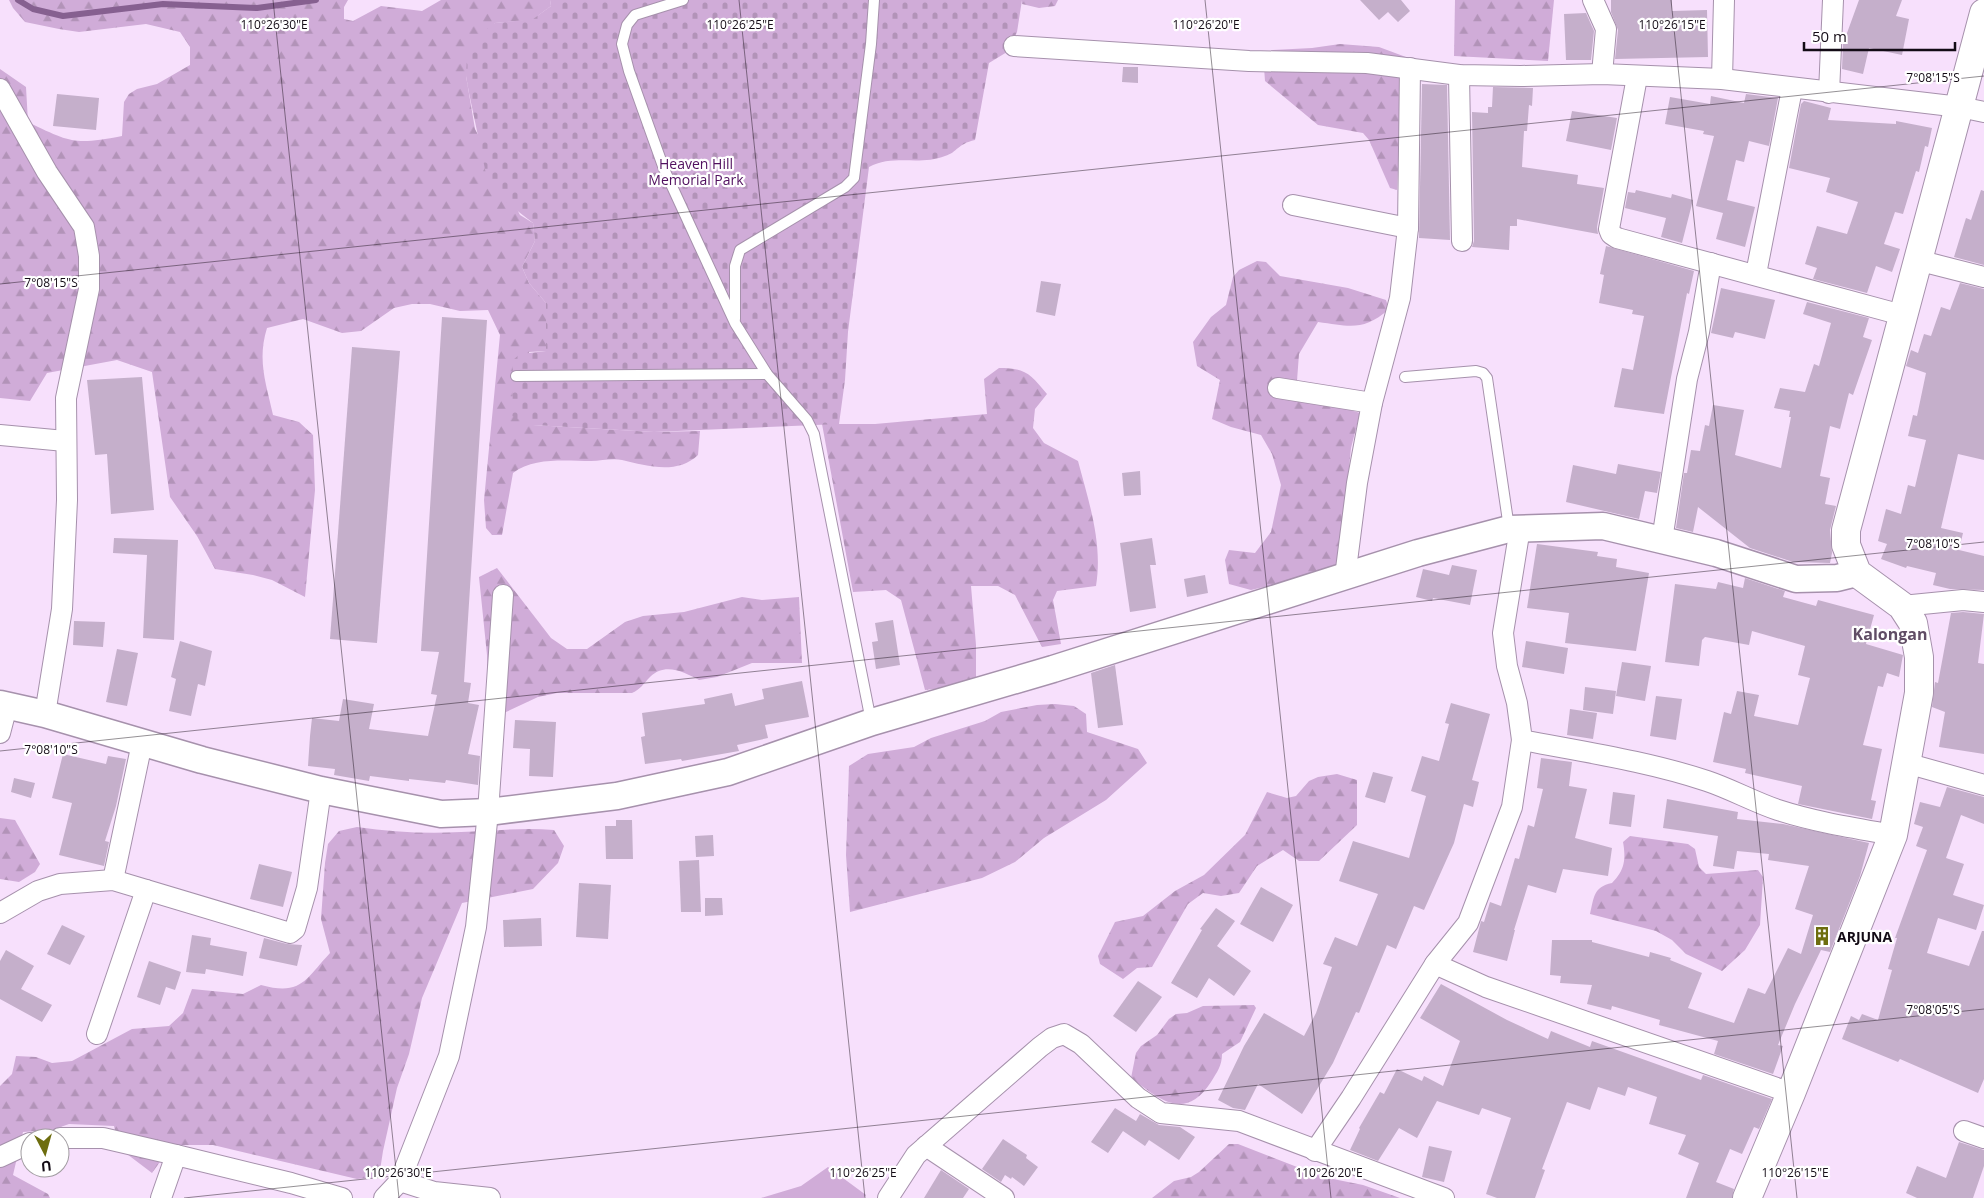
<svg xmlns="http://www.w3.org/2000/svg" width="1984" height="1198" font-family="'Open Sans',sans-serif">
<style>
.forest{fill:url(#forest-firs)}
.cemetery{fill:url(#cemetery-stones)}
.garden{fill:#d0acd8}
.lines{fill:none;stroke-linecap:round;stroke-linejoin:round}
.stream{stroke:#866090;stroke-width:6}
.building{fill:#c5afcb}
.service-casing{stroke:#a691ac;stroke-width:12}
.minor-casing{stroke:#a691ac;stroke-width:22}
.tertiary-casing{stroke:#a691ac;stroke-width:29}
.secondary-casing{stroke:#a691ac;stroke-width:30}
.service{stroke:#fff;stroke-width:10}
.minor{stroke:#fff;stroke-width:20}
.tertiary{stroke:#fff;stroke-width:26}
.secondary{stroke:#fff;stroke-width:28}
.ticks{fill:none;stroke:#130b15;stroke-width:1;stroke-opacity:0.45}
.labels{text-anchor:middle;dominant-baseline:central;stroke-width:4.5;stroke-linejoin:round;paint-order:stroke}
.park-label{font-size:14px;fill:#51105f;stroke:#fff}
.poi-label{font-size:14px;font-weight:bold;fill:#130b15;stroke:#fff;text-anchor:start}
.quarter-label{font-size:16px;font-weight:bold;fill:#604d65;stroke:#fff}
.ticks-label{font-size:12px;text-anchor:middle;fill:#130b15;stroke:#fff;stroke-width:4.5;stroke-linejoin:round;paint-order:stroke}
</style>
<defs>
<pattern id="forest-firs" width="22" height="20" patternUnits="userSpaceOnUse" patternTransform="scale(1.25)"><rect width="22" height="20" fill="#d0acd8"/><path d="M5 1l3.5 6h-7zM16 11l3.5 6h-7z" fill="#b293b8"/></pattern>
<pattern id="cemetery-stones" width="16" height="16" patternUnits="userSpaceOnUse" patternTransform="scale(1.25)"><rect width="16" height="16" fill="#d0acd8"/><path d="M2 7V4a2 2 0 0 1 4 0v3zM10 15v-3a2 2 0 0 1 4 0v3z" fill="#b293b8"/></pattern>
</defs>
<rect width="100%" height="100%" fill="#f7e0fc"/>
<g class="forest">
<path d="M9,0H348L344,7V19L353,21L381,6L422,11L441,0H550L551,6L532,20L495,23L466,76L475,129L520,215L533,223L535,241L522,267L529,283L546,303V351L529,352L533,425L654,432L700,431L698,455C677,475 647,466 622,460C612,458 601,461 591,461C566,461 534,457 513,473L502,535H492L486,528L484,500L500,335L488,310L460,311L430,304H412L394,308L361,331L342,333L303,319L267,328C257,360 266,383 273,415L299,422L313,435L315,490L305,597L272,580L253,575L215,569L197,536L170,497L152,372L117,360L47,373L30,401L0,398V69L26,87L28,122C71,143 75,145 122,136L124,102L129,94L137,89L157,84L190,65V47L180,32L146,24L79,32L59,29L25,22L13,8Z"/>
<polygon points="1022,0 1058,0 1055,6 1039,8 1022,4"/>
<polygon points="1455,0 1554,0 1548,61 1454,56"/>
<polygon points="1340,44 1379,47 1422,63 1401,104 1397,190 1390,188 1369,140 1363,133 1318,125 1265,81 1263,54 1273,50 1312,48"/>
<path d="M1257,261L1266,262L1280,276L1348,288L1386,300L1389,309C1363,332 1349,326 1318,322L1299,354L1296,394L1360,413L1351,448L1341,550L1360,564L1251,590L1229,584L1225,560L1229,550L1255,553L1271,532L1281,485L1272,454L1261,435L1231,427L1212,419L1220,380L1197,366L1193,342L1211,317L1226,305L1233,277L1239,270Z"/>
<path d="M999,368C1026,368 1030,374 1047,394L1035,409L1033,428L1044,443L1078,461C1089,503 1103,543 1096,586L1057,591L1053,600L1061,644L1042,647L1015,595L998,586H971L976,645V684L925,690L901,600L886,590L853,592L822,424H875L987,414L984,379Z"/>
<path d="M497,568L551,638L567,649H587L625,622L643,616L684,612L742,597L762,600L799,597L802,663H752L717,677L699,680C684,672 665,662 650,677C643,684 641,689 632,693H557L538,697L506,712L489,709L487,655L479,577Z"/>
<polygon points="1055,704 1074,706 1086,714 1087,732 1138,749 1147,763 1106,800 1044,838 1015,862 982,878 850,912 846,855 849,766 868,754 914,747 931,738 985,721 1001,712 1037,705"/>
<polygon points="1337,774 1357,780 1357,825 1319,861 1299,861 1283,850 1257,866 1239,893 1221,896 1203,893 1188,904 1152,967 1137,968 1123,979 1100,964 1098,956 1115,922 1143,916 1175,891 1204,875 1245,835 1267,792 1287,798 1296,796 1309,781 1318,777"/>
<polygon points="0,818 15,820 40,864 35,872 19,882 0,879"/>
<path d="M357,827C392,832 426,834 461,832C492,831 523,827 554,830L564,846L558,863L533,889L462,903L422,998L409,1054L397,1088L383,1151L379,1177L357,1179L213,1145H172L152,1173L119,1148L114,1126L69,1124L52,1130L23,1132L13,1175L48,1194L50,1198H0V1086L12,1074L16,1056L36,1057L52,1063L72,1061L132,1029L169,1026L183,1013L192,989L243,994L261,985C301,996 305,980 330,953L321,919L325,863L328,844L339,831Z"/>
<path d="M1630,836L1688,844L1695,849L1699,867L1706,874L1758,870L1763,877L1760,925L1745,950L1722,971L1686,954L1672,940L1656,931L1590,914C1594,898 1593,887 1612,883C1625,870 1626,859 1623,842Z"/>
<path d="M1254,1005L1256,1008L1240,1042L1222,1054C1222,1066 1217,1072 1211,1082C1185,1122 1159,1099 1131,1078L1136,1053L1141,1046L1157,1035L1169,1019L1176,1014L1187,1013L1203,1006Z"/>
<polygon points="1229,1144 1238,1144 1323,1177 1363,1185 1400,1198 1152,1198 1174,1181 1191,1177 1199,1172"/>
</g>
<path class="cemetery" d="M550,0H1022L1017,32L1007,52L989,63L975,140C957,144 958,152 945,156C921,166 893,154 869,167L848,332L845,380L839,424L654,432L533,425L512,416L513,360L520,354L546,351V303L529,283L522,267L535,241L533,223L506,202L486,174L469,93L466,76L467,57L487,29L495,23L533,19L551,6Z"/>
<polygon class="garden" points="828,1167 866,1195 864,1198 761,1198 801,1186"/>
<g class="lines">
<polyline class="stream" points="18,0 33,9 63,16 163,4 257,8 316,0"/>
</g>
<g class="building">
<polygon points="1360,0 1401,0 1410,11 1398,22 1388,12 1379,20"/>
<polygon points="1611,0 1672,0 1672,11 1707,10 1708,57 1615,59 1618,30 1611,12"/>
<polygon points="1859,0 1902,0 1896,16 1909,19 1902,55 1869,48 1863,74 1842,69 1843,44"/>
<polygon points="1586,13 1594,31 1591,60 1566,60 1564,14"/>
<polygon points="1123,67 1138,67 1138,83 1122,82"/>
<polygon points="1422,84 1447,85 1450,240 1419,238"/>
<polygon points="1493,87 1533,88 1532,106 1529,105 1527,131 1524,131 1522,167 1578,175 1577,184 1604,188 1597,227 1598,234 1517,219 1517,226 1510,226 1509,250 1472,247 1474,241 1472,112 1488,113 1488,107 1492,107"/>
<polygon points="57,94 99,98 96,130 53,126"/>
<polygon points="1746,94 1778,98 1769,146 1749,141 1744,162 1736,160 1727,200 1755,207 1745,247 1716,239 1723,213 1696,206 1714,136 1703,134 1704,131 1665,124 1670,97 1710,104 1711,96 1744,103"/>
<polygon points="1804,101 1831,108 1828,120 1896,124 1896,121 1932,128 1928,147 1925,146 1919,172 1916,171 1903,214 1895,212 1884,244 1900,249 1892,272 1876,266 1867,293 1813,279 1817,268 1805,264 1817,226 1847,234 1858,202 1826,192 1830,178 1789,168 1801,104"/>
<polygon points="1572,111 1617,118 1611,150 1566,141"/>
<polygon points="1636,190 1671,198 1672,194 1693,200 1682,243 1661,237 1666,218 1625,208 1628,192 1635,193"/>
<polygon points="1981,190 1984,191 1984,265 1954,257 1966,218 1971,220"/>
<polygon points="1606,246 1694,271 1689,294 1687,293 1664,414 1614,407 1622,368 1633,370 1644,316 1632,314 1633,310 1599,303 1604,275 1600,274"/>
<polygon points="1041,281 1061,284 1055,316 1036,312"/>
<polygon points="1960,283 1984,289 1984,460 1958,454 1941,528 1963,533 1959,550 1984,556 1984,590 1950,589 1933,585 1936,573 1907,566 1906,568 1881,559 1887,544 1878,541 1886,509 1901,514 1908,485 1915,487 1926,440 1908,436 1913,415 1917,416 1926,373 1906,366 1907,363 1911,350 1918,353 1924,334 1931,336 1941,307 1950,310"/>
<polygon points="1721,288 1775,300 1765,339 1735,332 1733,338 1711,333"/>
<polygon points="1807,302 1869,318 1863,337 1872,340 1853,395 1849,393 1840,429 1830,426 1820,476 1830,478 1825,504 1836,506 1830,530 1832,553 1830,563 1793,562 1750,548 1698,507 1693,532 1676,528 1684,473 1687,473 1691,450 1700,451 1705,425 1709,426 1713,405 1744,410 1735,455 1781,468 1791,417 1789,417 1790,411 1774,408 1780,388 1805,392 1814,364 1819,366 1831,323 1803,314"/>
<polygon points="442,317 487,320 464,682 471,683 468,703 479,705 468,754 480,756 478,785 446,780 445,783 409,779 409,781 370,776 369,781 334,775 335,769 308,766 310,736 312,718 339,721 343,699 374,704 369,729 428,736 437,695 431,694 439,652 421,651"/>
<polygon points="352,347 400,351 377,643 330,639"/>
<polygon points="142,377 154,510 111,514 107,454 95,455 87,380"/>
<polygon points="1618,464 1661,472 1657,493 1645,491 1639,519 1566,502 1573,465 1616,474"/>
<polygon points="1140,471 1141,495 1124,496 1122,473"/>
<polygon points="114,538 178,540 174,640 143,638 147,555 113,553"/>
<polygon points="1152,538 1156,565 1150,565 1156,608 1130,612 1120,543"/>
<polygon points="1537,544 1598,552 1597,556 1617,559 1616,567 1649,573 1636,651 1565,643 1569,613 1527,608"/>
<polygon points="1452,565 1477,570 1470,605 1433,598 1432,601 1416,597 1423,569 1449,575"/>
<polygon points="1205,575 1208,593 1187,597 1184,579"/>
<polygon points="1745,578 1785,591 1783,597 1816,606 1818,600 1874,615 1866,644 1903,655 1899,677 1887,673 1883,687 1878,686 1863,745 1882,749 1871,800 1876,801 1872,819 1798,804 1802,786 1745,773 1746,769 1713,762 1724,712 1731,714 1737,691 1759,695 1754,716 1798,725 1810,678 1798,675 1805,646 1752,631 1749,645 1705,637 1702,640 1699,666 1665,662 1675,584 1716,589 1718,582 1743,588"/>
<polygon points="1963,612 1984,614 1978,663 1984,664 1984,754 1939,747 1945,712 1932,707 1935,682 1938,683 1951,613"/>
<polygon points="893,620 900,665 876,669 872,642 878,641 875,623"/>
<polygon points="74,621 105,622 103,647 73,645"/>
<polygon points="180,641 212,651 205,686 198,684 191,716 169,711 176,679 171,677"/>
<polygon points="1526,641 1568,648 1564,674 1522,667"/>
<polygon points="117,649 138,653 127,706 106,702"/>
<polygon points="1622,662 1651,666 1645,701 1616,696"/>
<polygon points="1115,665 1123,725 1098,728 1091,673"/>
<polygon points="802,681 809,717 765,725 768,738 737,745 739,751 682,761 681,759 645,764 641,737 645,736 642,713 705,704 704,699 732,693 735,706 764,699 762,689"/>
<polygon points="1585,687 1616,691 1613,714 1583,710"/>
<polygon points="1656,696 1682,699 1676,740 1650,736"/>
<polygon points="1451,703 1490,714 1472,780 1479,782 1473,807 1464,804 1454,843 1424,910 1414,906 1396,949 1387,945 1359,1013 1356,1012 1333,1063 1302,1114 1258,1084 1245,1110 1233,1108 1218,1100 1244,1046 1264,1013 1304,1036 1316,1013 1332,967 1323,964 1335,937 1357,946 1378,894 1339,881 1353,841 1409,858 1426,796 1411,791 1422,756 1439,761 1449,724 1445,723"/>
<polygon points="1570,709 1597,713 1593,739 1567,735"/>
<polygon points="515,720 556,722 553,777 529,776 530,749 513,748"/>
<polygon points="63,754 106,764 108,756 126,759 116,806 105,841 109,842 104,866 59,855 72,803 52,798"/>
<polygon points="1541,758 1572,762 1569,786 1587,789 1575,838 1612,848 1608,876 1563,869 1556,893 1528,885 1514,930 1515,930 1507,961 1473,952 1480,925 1481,921 1484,922 1490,902 1501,906 1515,858 1519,859 1528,825 1534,827 1543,789 1537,788"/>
<polygon points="1373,772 1393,777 1385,803 1365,797"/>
<polygon points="14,778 35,783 31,798 11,792"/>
<polygon points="1947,787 1984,797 1984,824 1961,815 1946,858 1964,864 1953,895 1984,905 1976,930 1938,918 1927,953 1969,966 1982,931 1984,931 1984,1079 1978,1093 1900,1059 1898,1062 1842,1039 1851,1016 1859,1020 1862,1014 1878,1020 1892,970 1888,969 1897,938 1895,938 1927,850 1916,846 1923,827 1914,824 1920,802 1940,807"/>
<polygon points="1613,792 1635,795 1631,827 1609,824"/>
<polygon points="1667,799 1738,812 1737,819 1783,824 1869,843 1860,876 1830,952 1821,950 1795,1004 1778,1045 1783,1046 1773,1074 1714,1054 1718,1041 1659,1025 1660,1020 1612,1006 1611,1010 1587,1004 1592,985 1560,983 1561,976 1550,975 1552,940 1592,940 1592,942 1649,957 1650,952 1671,958 1670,960 1702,973 1688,1008 1734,1023 1748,988 1765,994 1788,948 1801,954 1813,915 1795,909 1809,866 1768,860 1769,854 1737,851 1734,869 1713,866 1718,836 1663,828"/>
<polygon points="616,820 632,820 633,859 606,859 605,826 616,826"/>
<polygon points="713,835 714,856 696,857 695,836"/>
<polygon points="699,860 701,912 681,912 679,861"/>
<polygon points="259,864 292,872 283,907 250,899"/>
<polygon points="579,883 611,885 608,939 576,937"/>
<polygon points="1261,887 1293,905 1273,942 1240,924"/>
<polygon points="705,898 722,898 723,915 705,916"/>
<polygon points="1216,908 1235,921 1217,946 1251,971 1234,996 1209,978 1197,998 1171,983 1202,930 1200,929"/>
<polygon points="541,918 542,946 504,947 503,920"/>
<polygon points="62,925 85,936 70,965 47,954"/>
<polygon points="192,935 211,938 210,945 247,952 243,976 206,969 205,974 186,972"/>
<polygon points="264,938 287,944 302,945 297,966 259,958"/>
<polygon points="6,950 34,966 21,989 52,1005 42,1022 0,999 0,961"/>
<polygon points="149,961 181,972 175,990 166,987 160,1005 137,997"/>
<polygon points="1138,981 1162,997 1136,1032 1113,1016"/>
<polygon points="1441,984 1507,1020 1548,1039 1551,1031 1590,1047 1592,1041 1701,1080 1703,1075 1772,1099 1759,1129 1754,1127 1742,1154 1730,1149 1716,1182 1734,1189 1732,1198 1686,1198 1699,1163 1678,1154 1686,1135 1649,1124 1657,1097 1628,1087 1625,1096 1598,1087 1590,1110 1567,1102 1542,1169 1545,1170 1535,1198 1497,1198 1486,1194 1511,1118 1482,1108 1479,1115 1437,1101 1417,1138 1399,1128 1378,1161 1350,1150 1360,1129 1359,1128 1380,1092 1384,1094 1397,1069 1422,1081 1424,1076 1443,1086 1460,1041 1420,1018"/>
<polygon points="1115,1108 1136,1121 1140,1114 1159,1125 1180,1127 1195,1137 1179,1160 1149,1140 1145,1146 1123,1131 1108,1153 1091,1142"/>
<polygon points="1003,1139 1027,1155 1026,1158 1038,1167 1024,1186 1012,1177 1011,1179 1005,1175 1001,1182 982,1169"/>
<polygon points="1959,1142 1984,1150 1984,1166 1973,1198 1917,1198 1906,1193 1917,1166 1946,1178"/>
<polygon points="1429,1146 1452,1151 1444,1182 1422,1177"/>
<polygon points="941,1170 969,1189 963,1198 924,1198"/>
</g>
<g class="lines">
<g class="service-casing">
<g id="service">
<polyline points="683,0 635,15 627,25 622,44 629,71 664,169 735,323 767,374 807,420 814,434 871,721"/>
<polyline points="735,319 735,266 740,250 845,187 854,178 871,44 874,0"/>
<polyline points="516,376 767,374"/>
<polyline points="1405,377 1476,371 1483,373 1487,378 1509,528"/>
</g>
</g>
<g class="minor-casing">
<g id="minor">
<polyline points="1593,0 1606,29 1602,74"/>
<polyline points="1014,46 1249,61 1367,63 1459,75 1521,76 1602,74 1722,79 1960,107 1984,112"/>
<polyline points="1459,75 1462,241"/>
<polyline points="1637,77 1609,229 1611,234 1617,238 1902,315"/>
<polyline points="1722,79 1724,0"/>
<polyline points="0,89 47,172 84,227 89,256 89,289 66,398 67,500 62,609 45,714"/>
<polyline points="1829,93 1833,0"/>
<polyline points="1293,205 1408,228"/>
<polyline points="1917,260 1984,277"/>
<polyline points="1756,274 1792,89"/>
<polyline points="1278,388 1372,403"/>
<polyline points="0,435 65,441"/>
<path d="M1520,528L1503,633L1507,666L1517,703L1522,740C1584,752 1647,761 1707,781C1731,789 1754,802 1778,810C1815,822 1854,828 1893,835"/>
<polyline points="1662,540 1687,379 1699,332 1711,263"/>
<polyline points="1345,577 1357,483 1372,403 1400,298 1408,228 1410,68"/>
<polyline points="1902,606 1963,600 1984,602"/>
<polyline points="0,733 7,706"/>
<polyline points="1522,740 1512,807 1468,923 1435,964 1486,987 1791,1093"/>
<polyline points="1906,763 1984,785"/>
<polyline points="113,880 142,743"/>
<polyline points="0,913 38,891 60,884 113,880 290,933 295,929 307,888 321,790"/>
<polyline points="97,1034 146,890"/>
<polyline points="1964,1131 1984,1138"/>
<polyline points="60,1138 103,1138 176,1155"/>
<polyline points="926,1146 1004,1198"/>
<polyline points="1315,1151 1351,1098 1435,964"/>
<polyline points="0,1157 30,1143"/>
<polyline points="400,1181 434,1192 490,1198"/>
<polyline points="161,1198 176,1155 291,1183 342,1198"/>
<polyline points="384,1198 400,1181 449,1056 476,927 488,812 503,595"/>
<polyline points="888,1198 916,1155 1040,1047 1052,1038 1064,1034 1081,1044 1138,1098 1161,1113 1239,1121 1444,1198"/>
</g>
</g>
<g class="tertiary-casing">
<polyline id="tertiary" points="0,704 45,714 202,760 321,790 441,814 488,812 617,796 728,772 872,722 1053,669 1418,553 1509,529 1603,526 1716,553 1796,579 1837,578 1857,573"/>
</g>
<g class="secondary-casing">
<polyline id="secondary" points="1747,1198 1791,1093 1893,835 1919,693 1919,657 1913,623 1902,606 1857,573 1846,545 1846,530 1984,13"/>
</g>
<use href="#service" class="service"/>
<use href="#minor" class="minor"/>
<use href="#tertiary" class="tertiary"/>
<use href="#secondary" class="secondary"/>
</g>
<path class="ticks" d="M273,0L399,1198M739,0L865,1198M1205,0L1331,1198M1671,0L1797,1198M0,284L1984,76M0,751L1984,542M184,1198L1984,1009"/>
<defs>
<g id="building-bare" transform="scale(1.5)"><path d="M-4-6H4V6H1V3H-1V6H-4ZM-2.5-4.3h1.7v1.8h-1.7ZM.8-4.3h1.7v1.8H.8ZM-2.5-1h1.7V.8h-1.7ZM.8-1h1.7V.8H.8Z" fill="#6d6d0e" stroke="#fff" stroke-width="2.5" paint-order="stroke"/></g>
</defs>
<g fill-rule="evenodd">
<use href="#building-bare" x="1822" y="936"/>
</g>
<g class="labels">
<g class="park-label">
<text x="696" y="163">Heaven Hill<tspan x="696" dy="16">Memorial Park</tspan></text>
</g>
<g class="poi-label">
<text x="1837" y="936">ARJUNA</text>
</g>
<g class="quarter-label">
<text x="1890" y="634">Kalongan</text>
</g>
</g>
<g class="ticks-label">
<text x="274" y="29">110°26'30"E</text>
<text x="740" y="29">110°26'25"E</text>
<text x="1206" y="29">110°26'20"E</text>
<text x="1672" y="29">110°26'15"E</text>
<text x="1933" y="82">7°08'15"S</text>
<text x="51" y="287">7°08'15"S</text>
<text x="1933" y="548">7°08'10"S</text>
<text x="51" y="754">7°08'10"S</text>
<text x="1933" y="1014">7°08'05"S</text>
<text x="398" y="1177">110°26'30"E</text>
<text x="863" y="1177">110°26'25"E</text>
<text x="1329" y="1177">110°26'20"E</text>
<text x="1795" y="1177">110°26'15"E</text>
</g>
<g transform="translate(45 1153) rotate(174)"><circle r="24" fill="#ffffff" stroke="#a19da1"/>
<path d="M0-4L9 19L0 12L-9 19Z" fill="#6d6d0e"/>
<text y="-8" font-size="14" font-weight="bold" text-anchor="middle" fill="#130b15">U</text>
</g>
<path d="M1804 42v8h151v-8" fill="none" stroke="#130b15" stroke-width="2.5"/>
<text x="1812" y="42" font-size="15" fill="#130b15" stroke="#ffffff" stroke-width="4" paint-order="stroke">50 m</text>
</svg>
